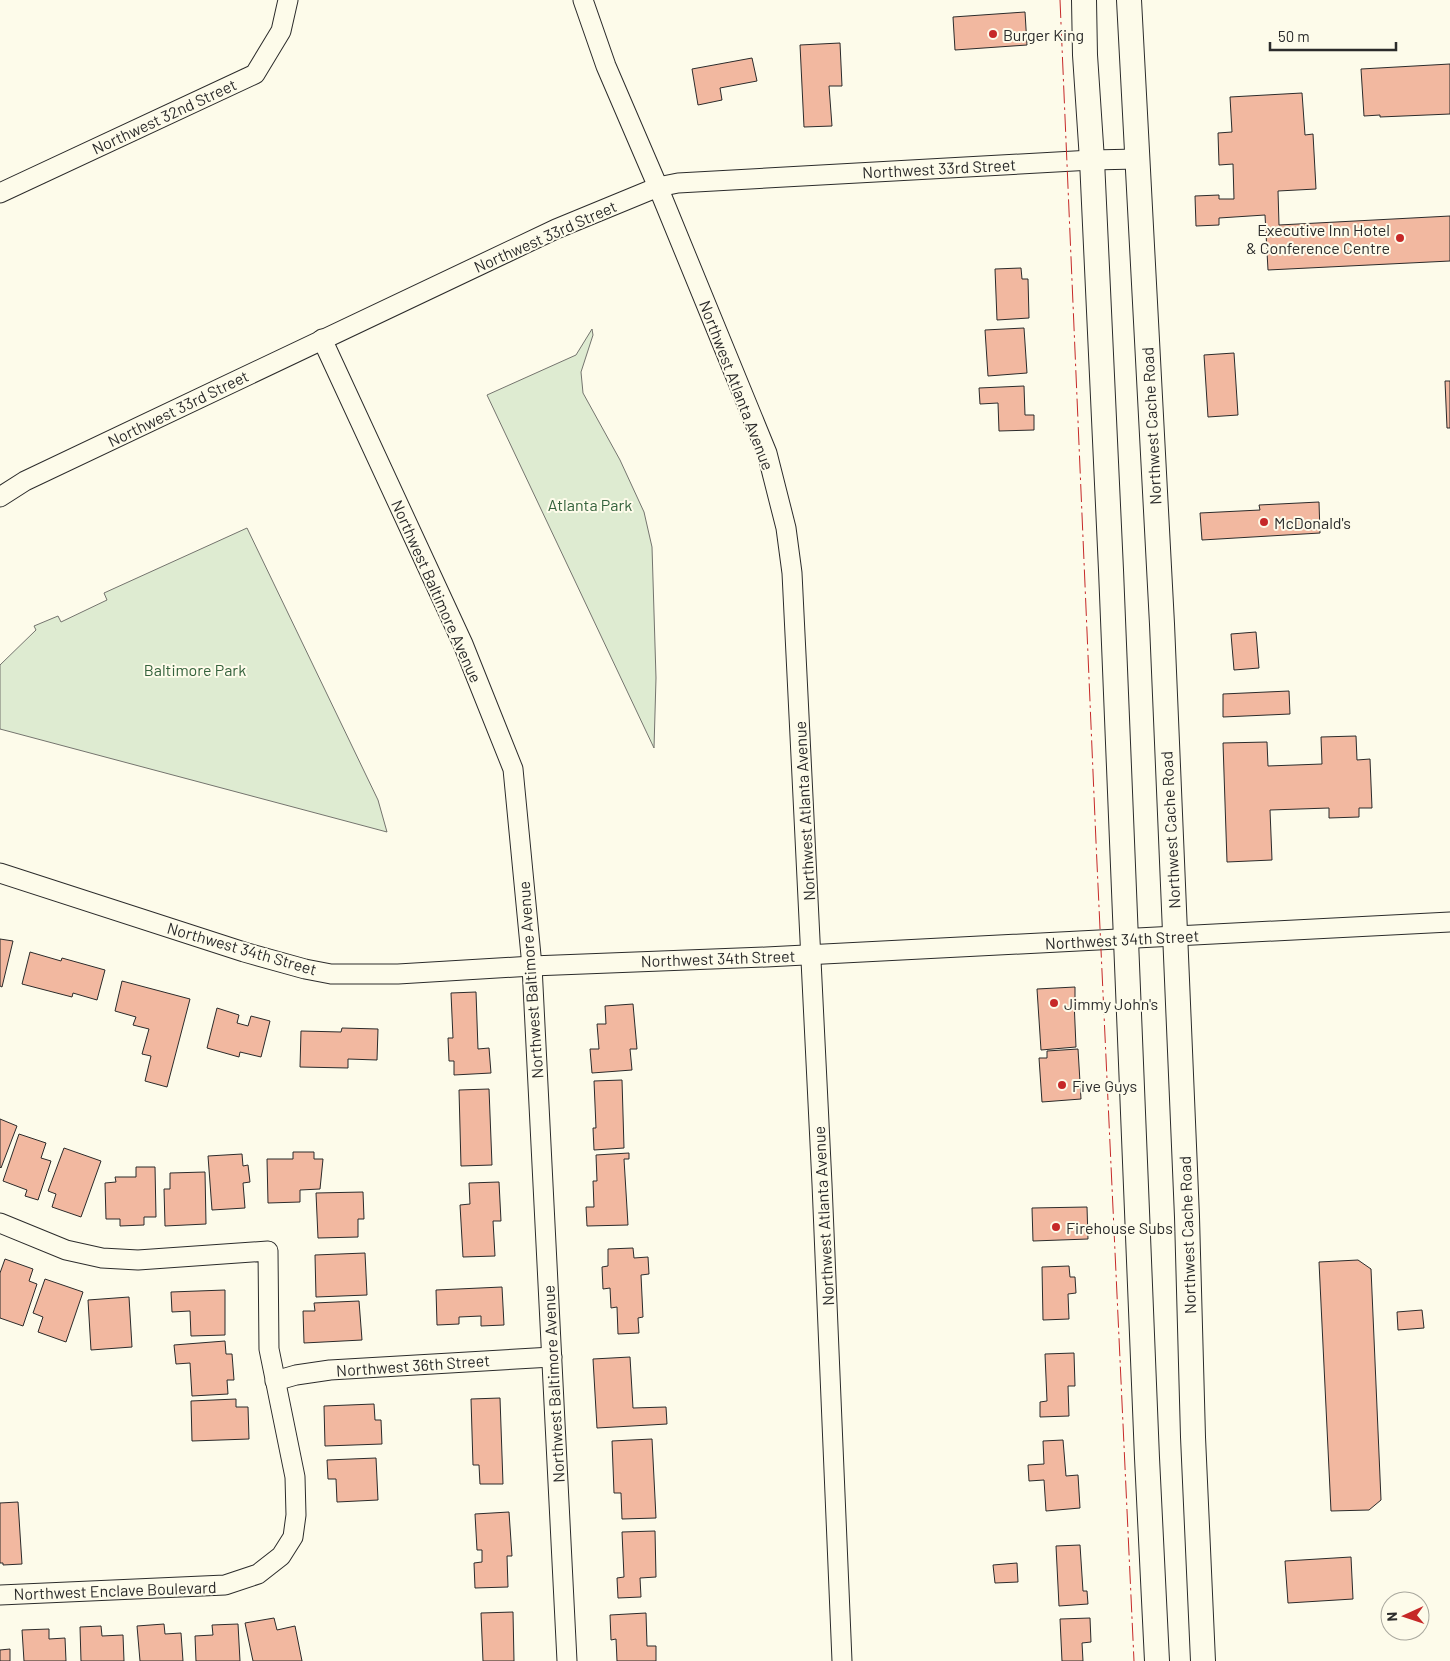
<svg xmlns="http://www.w3.org/2000/svg" width="1450" height="1661" font-family="Barlow,sans-serif">
<style>
.green{fill:#deebd1;stroke:#74746e}
.building{fill:#f2b8a0;stroke:#2b2b2b}
.lines{fill:none;stroke-linecap:round;stroke-linejoin:round}
.minor-casing{stroke:#2b2b2b;stroke-width:21}
.major-casing{stroke:#2b2b2b;stroke-width:26}
.minor{stroke:#fdfbea;stroke-width:19}
.major{stroke:#fdfbea;stroke-width:24}
.power{stroke:#c62828;stroke-width:1;stroke-dasharray:18 4 2.5 4;stroke-linecap:butt}
.poi-dot{fill:#c62828;stroke:#fdfbea;stroke-width:2}
.labels{text-anchor:middle;dominant-baseline:central;stroke-width:4;stroke-linejoin:round;paint-order:stroke}
.poi-label{font-size:16px;fill:#2b2b2b;stroke:#fdfbea;text-anchor:start}
.street-label{font-size:16px;fill:#2b2b2b;stroke:#fdfbea}
.park-label{font-size:16px;fill:#34623c;stroke:#fdfbea}
</style>
<rect width="100%" height="100%" fill="#fdfbea"/>
<g class="green">
<polygon points="592,329 593,335 581,372 583,393 620,460 644,512 652,547 656,678 654,748 487,395 576,355"/>
<polygon points="247,528 378,800 387,832 0,729 0,665 36,630 34,626 58,616 61,622 107,600 104,593"/>
</g>
<g class="building">
<polygon points="1025,12 1027,45 955,50 953,17"/>
<polygon points="840,43 842,86 829,86 832,126 804,127 800,45"/>
<polygon points="752,58 757,81 720,88 722,100 698,105 692,69"/>
<polygon points="1450,64 1450,114 1380,117 1380,115 1364,116 1361,69"/>
<polygon points="1302,93 1305,135 1313,134 1316,189 1278,191 1279,225 1450,216 1450,261 1268,270 1265,215 1219,218 1219,225 1196,226 1195,196 1219,195 1219,199 1234,199 1233,164 1219,165 1218,133 1232,132 1230,97"/>
<polygon points="1021,268 1022,279 1028,279 1029,318 997,320 995,269"/>
<polygon points="1024,328 1027,373 988,376 985,330"/>
<polygon points="1234,353 1238,415 1208,417 1204,355"/>
<polygon points="1445,381 1450,381 1450,428 1447,428"/>
<polygon points="1024,386 1025,415 1034,415 1034,430 999,431 998,403 980,404 979,388"/>
<polygon points="1319,502 1320,533 1202,540 1200,513 1260,510 1259,505"/>
<polygon points="1256,632 1259,668 1234,670 1231,634"/>
<polygon points="1289,691 1290,714 1223,717 1223,694"/>
<polygon points="1356,736 1357,760 1370,759 1372,808 1359,808 1359,817 1329,818 1329,808 1270,810 1272,860 1227,862 1223,743 1267,742 1268,766 1322,764 1321,737"/>
<polygon points="0,939 13,941 2,987 0,986"/>
<polygon points="30,952 61,961 62,958 105,970 97,1000 73,993 72,997 22,984"/>
<polygon points="122,981 190,999 167,1087 145,1081 151,1056 142,1054 149,1029 133,1025 136,1017 115,1011"/>
<polygon points="1075,987 1075,1000 1074,1000 1076,1047 1041,1050 1037,989"/>
<polygon points="476,992 478,1049 489,1048 491,1073 454,1075 454,1061 449,1061 448,1038 453,1038 451,993"/>
<polygon points="633,1004 637,1049 630,1049 632,1070 592,1073 590,1049 599,1049 597,1024 606,1024 605,1006"/>
<polygon points="217,1008 239,1015 237,1023 248,1026 251,1016 270,1021 261,1057 240,1052 239,1057 207,1048"/>
<polygon points="342,1028 378,1029 377,1060 348,1059 348,1068 300,1067 301,1031 341,1032"/>
<polygon points="1078,1049 1081,1099 1042,1102 1039,1058 1047,1058 1047,1051"/>
<polygon points="622,1080 624,1148 594,1150 593,1128 596,1128 594,1081"/>
<polygon points="489,1089 492,1165 461,1166 459,1090"/>
<polygon points="0,1119 17,1126 1,1168 0,1167"/>
<polygon points="19,1134 46,1143 41,1158 51,1161 38,1200 25,1196 27,1190 3,1181"/>
<polygon points="64,1148 101,1161 81,1217 52,1207 56,1194 48,1191"/>
<polygon points="293,1152 314,1152 314,1159 323,1159 320,1189 300,1190 300,1202 268,1203 267,1159 293,1159"/>
<polygon points="629,1153 629,1159 624,1159 628,1225 587,1226 586,1207 594,1207 593,1181 597,1181 596,1155"/>
<polygon points="242,1154 243,1166 248,1165 250,1182 243,1183 245,1208 212,1210 208,1156"/>
<polygon points="136,1167 155,1167 156,1217 144,1217 144,1225 120,1226 120,1219 106,1219 105,1183 116,1182 115,1177 136,1177"/>
<polygon points="205,1172 206,1224 165,1226 164,1189 170,1189 170,1173"/>
<polygon points="499,1182 501,1221 493,1221 495,1256 463,1257 460,1205 470,1204 469,1183"/>
<polygon points="363,1192 364,1219 358,1219 358,1237 318,1238 316,1193"/>
<polygon points="1087,1207 1088,1239 1033,1241 1032,1208"/>
<polygon points="633,1248 634,1258 648,1257 649,1274 641,1275 643,1317 638,1318 639,1333 618,1334 617,1307 611,1308 610,1288 603,1289 602,1267 608,1266 608,1249"/>
<polygon points="365,1253 367,1295 316,1297 315,1255"/>
<polygon points="5,1259 33,1269 29,1281 37,1284 23,1326 0,1318 0,1273"/>
<polygon points="1358,1260 1371,1269 1381,1500 1369,1510 1331,1511 1319,1262"/>
<polygon points="1069,1266 1070,1277 1075,1277 1076,1293 1068,1294 1069,1319 1043,1320 1042,1267"/>
<polygon points="45,1279 83,1292 66,1342 38,1332 43,1317 33,1313"/>
<polygon points="502,1287 504,1325 481,1326 481,1316 459,1317 459,1324 437,1325 436,1290"/>
<polygon points="225,1290 225,1335 191,1336 190,1311 172,1312 171,1292"/>
<polygon points="129,1297 132,1347 91,1350 88,1300"/>
<polygon points="359,1301 362,1340 304,1343 303,1311 315,1311 314,1303"/>
<polygon points="1422,1310 1424,1328 1398,1330 1397,1312"/>
<polygon points="225,1341 226,1354 232,1354 234,1380 227,1380 228,1394 192,1396 190,1363 176,1364 174,1345"/>
<polygon points="1074,1353 1075,1386 1068,1386 1069,1416 1040,1417 1040,1402 1047,1401 1045,1354"/>
<polygon points="630,1357 633,1408 666,1407 667,1424 597,1428 593,1359"/>
<polygon points="500,1398 503,1484 480,1484 479,1465 473,1465 471,1399"/>
<polygon points="236,1399 236,1407 248,1407 249,1439 192,1441 191,1401"/>
<polygon points="374,1404 375,1420 381,1420 382,1444 325,1446 324,1406"/>
<polygon points="652,1439 656,1518 622,1519 621,1493 614,1493 612,1441"/>
<polygon points="1063,1440 1066,1476 1078,1475 1080,1508 1046,1511 1044,1480 1029,1481 1028,1465 1044,1464 1043,1441"/>
<polygon points="376,1458 378,1500 337,1502 336,1479 328,1479 327,1460"/>
<polygon points="18,1502 22,1564 3,1565 3,1563 0,1563 0,1503"/>
<polygon points="509,1512 512,1556 507,1556 508,1587 475,1588 474,1563 482,1562 482,1550 477,1550 475,1514"/>
<polygon points="655,1531 656,1577 640,1578 641,1597 618,1598 617,1578 624,1577 622,1532"/>
<polygon points="1080,1545 1083,1591 1087,1591 1088,1604 1059,1606 1056,1546"/>
<polygon points="1351,1557 1353,1599 1288,1603 1285,1561"/>
<polygon points="1017,1563 1018,1582 995,1583 993,1565"/>
<polygon points="513,1612 514,1661 483,1661 481,1613"/>
<polygon points="646,1613 647,1646 656,1646 656,1661 617,1661 616,1639 611,1640 610,1615"/>
<polygon points="274,1618 277,1630 295,1626 302,1661 253,1661 245,1623"/>
<polygon points="1090,1618 1091,1642 1082,1643 1083,1661 1062,1661 1060,1619"/>
<polygon points="164,1624 165,1634 181,1633 183,1661 140,1661 137,1626"/>
<polygon points="238,1624 240,1661 196,1661 195,1636 213,1635 212,1625"/>
<polygon points="101,1626 102,1636 123,1635 124,1661 81,1661 80,1627"/>
<polygon points="49,1629 49,1639 65,1638 66,1661 24,1661 22,1630"/>
<polygon points="10,1649 10,1661 0,1661 0,1650"/>
</g>
<g class="lines">
<g class="minor-casing">
<g id="minor">
<polyline points="583,0 606,66 658,187 767,453 786,528 792,573 822,1184 842,1661"/>
<polyline points="0,193 255,74 281,31 288,0"/>
<polyline points="322,339 463,644 513,769 532,966 567,1661"/>
<polyline points="0,497 25,481 556,229 658,187 678,183 1092,160 1137,159"/>
<polyline points="0,873 244,952 305,969 331,974 398,974 532,966 766,957 1450,922"/>
<polyline points="0,1223 66,1250 102,1258 138,1260 268,1251 269,1349 295,1477 296,1515 293,1537 281,1556 258,1574 225,1585 0,1595"/>
<polyline points="275,1381 296,1375 330,1370 552,1357"/>
</g>
</g>
<g class="major-casing">
<g id="major">
<polyline points="1084,0 1085,55 1092,160 1111,570 1147,1458 1157,1661"/>
<polyline points="1129,0 1162,624 1187,1217 1193,1437 1203,1661"/>
</g>
</g>
<use href="#minor" class="minor"/>
<use href="#major" class="major"/>
<polyline class="power" points="1060,0 1096,842 1134,1661"/>
</g>
<g class="poi-dot">
<circle cx="993" cy="34" r="5"/>
<circle cx="1400" cy="238" r="5"/>
<circle cx="1264" cy="522" r="5"/>
<circle cx="1054" cy="1003" r="5"/>
<circle cx="1062" cy="1085" r="5"/>
<circle cx="1056" cy="1227" r="5"/>
</g>
<g class="labels">
<g class="poi-label">
<text x="1003" y="34">Burger King</text>
<text x="1390" y="229" text-anchor="end">Executive Inn Hotel<tspan x="1390" dy="18">&amp; Conference Centre</tspan></text>
<text x="1274" y="522">McDonald's</text>
<text x="1064" y="1003">Jimmy John's</text>
<text x="1072" y="1085">Five Guys</text>
<text x="1066" y="1227">Firehouse Subs</text>
</g>
<g class="street-label">
<text transform="translate(164 116) rotate(-25)">Northwest 32nd Street</text>
<text transform="translate(939 168) rotate(-3)">Northwest 33rd Street</text>
<text transform="translate(545 236) rotate(-24)">Northwest 33rd Street</text>
<text transform="translate(737 385) rotate(69)">Northwest Atlanta Avenue</text>
<text transform="translate(178 408) rotate(-26)">Northwest 33rd Street</text>
<text transform="translate(1151 426) rotate(-93)">Northwest Cache Road</text>
<text transform="translate(437 591) rotate(66)">Northwest Baltimore Avenue</text>
<text transform="translate(804 811) rotate(-93)">Northwest Atlanta Avenue</text>
<text transform="translate(1170 830) rotate(-93)">Northwest Cache Road</text>
<text transform="translate(1122 939) rotate(-3)">Northwest 34th Street</text>
<text transform="translate(242 948) rotate(16)">Northwest 34th Street</text>
<text transform="translate(718 958) rotate(-2)">Northwest 34th Street</text>
<text transform="translate(530 980) rotate(-94)">Northwest Baltimore Avenue</text>
<text transform="translate(823 1216) rotate(-93)">Northwest Atlanta Avenue</text>
<text transform="translate(1187 1235) rotate(-92)">Northwest Cache Road</text>
<text transform="translate(413 1365) rotate(-4)">Northwest 36th Street</text>
<text transform="translate(553 1384) rotate(-93)">Northwest Baltimore Avenue</text>
<text transform="translate(115 1590) rotate(-2)">Northwest Enclave Boulevard</text>
</g>
<g class="park-label">
<text x="590" y="504">Atlanta Park</text>
<text x="195" y="669">Baltimore Park</text>
</g>
</g>
<g transform="translate(1405 1616) rotate(267)"><circle r="24" fill="#fdfbea" stroke="#a9a89e"/>
<path d="M0-4L9 19L0 12L-9 19Z" fill="#c62828"/>
<text y="-8" font-size="14" font-weight="bold" text-anchor="middle" fill="#2b2b2b">N</text>
</g>
<path d="M1270 42v8h126v-8" fill="none" stroke="#2b2b2b" stroke-width="2.5"/>
<text x="1278" y="42" font-size="15" fill="#2b2b2b" stroke="#fdfbea" stroke-width="4" paint-order="stroke">50 m</text>
</svg>
